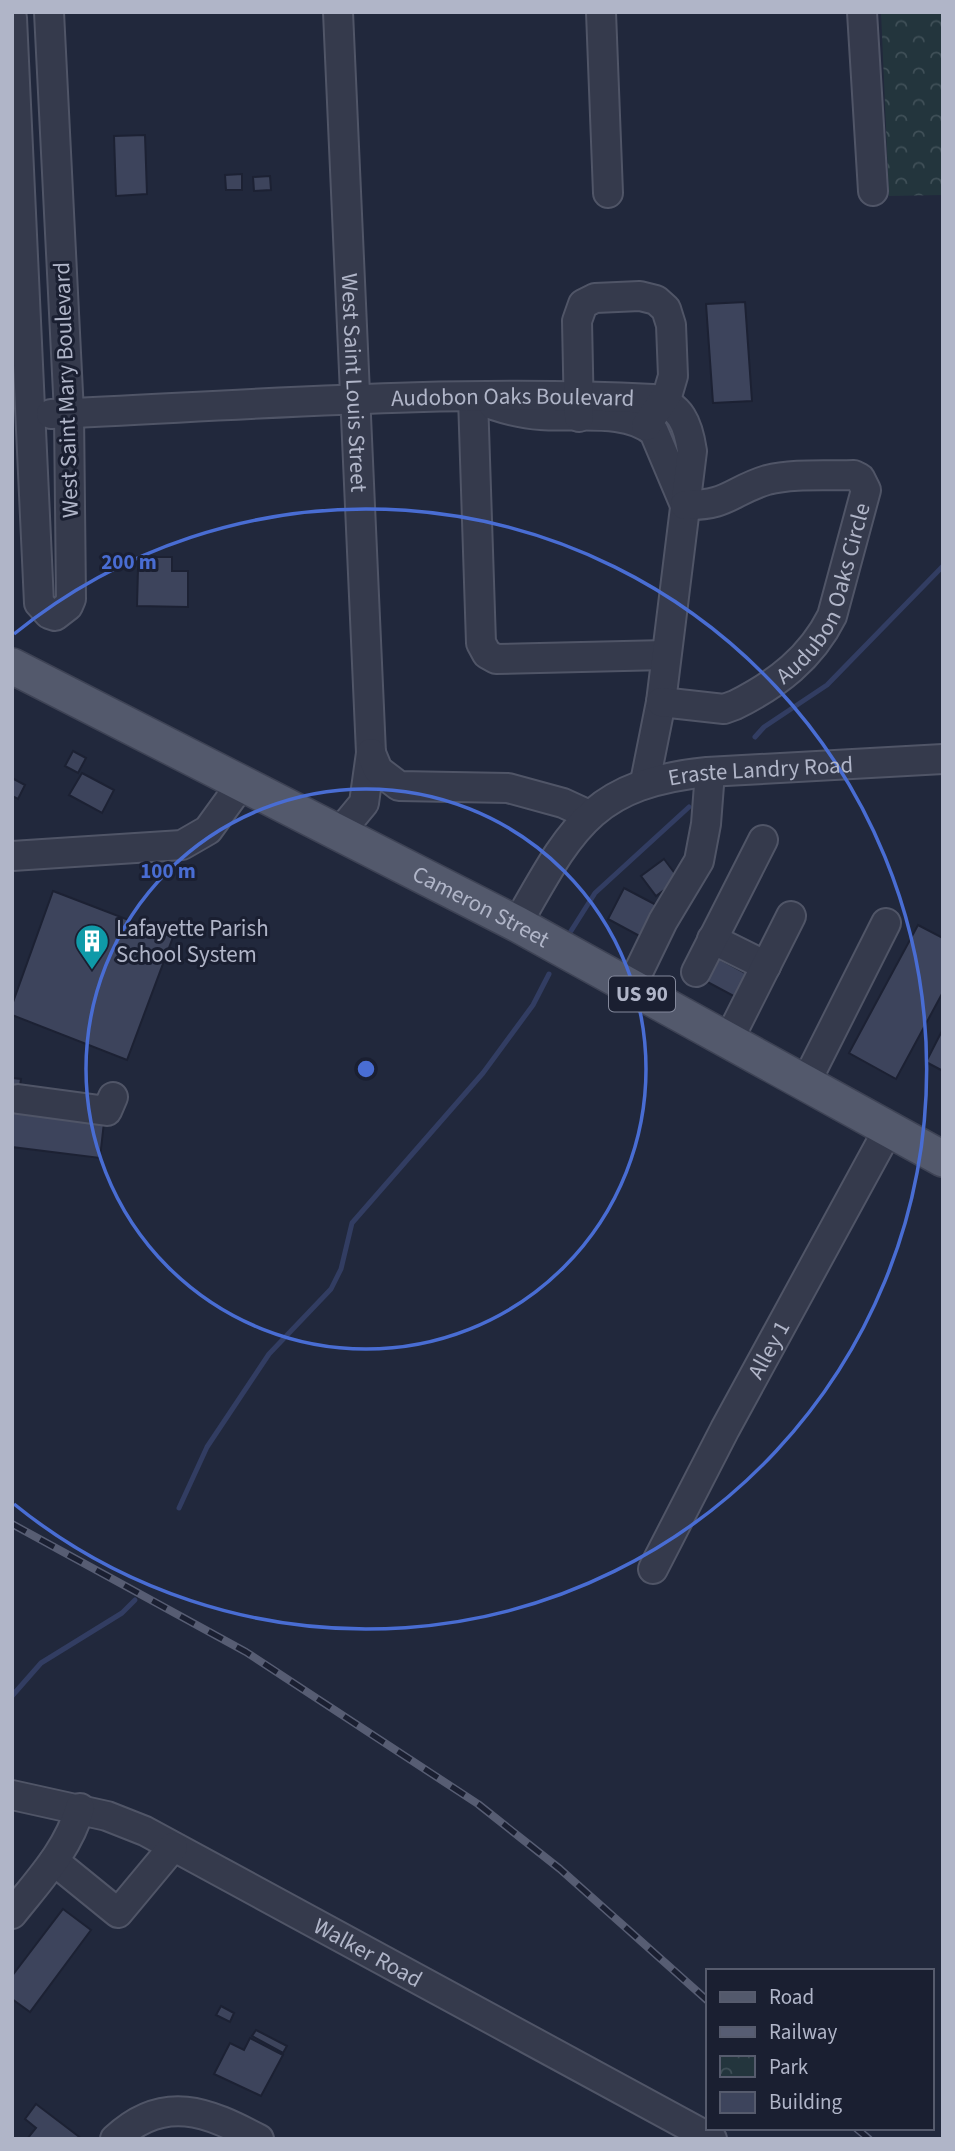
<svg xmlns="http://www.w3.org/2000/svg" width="955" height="2151" font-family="'Source Sans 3',sans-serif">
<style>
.park{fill:url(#park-crowns)}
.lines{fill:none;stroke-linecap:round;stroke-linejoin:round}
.stream{stroke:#323d62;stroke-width:5}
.building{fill:#3d445c;stroke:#1c2133;stroke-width:2}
.minor-casing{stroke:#505567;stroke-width:32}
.major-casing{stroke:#3e4355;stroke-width:38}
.minor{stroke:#353a4c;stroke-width:28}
.major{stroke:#53596c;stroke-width:35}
.rail-casing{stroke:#575d73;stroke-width:8}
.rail{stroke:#1a1f31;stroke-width:5;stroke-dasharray:16;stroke-linecap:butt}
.ring{fill:none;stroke:#496dd3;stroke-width:3.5}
.labels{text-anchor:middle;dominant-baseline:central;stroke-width:6;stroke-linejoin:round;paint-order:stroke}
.shield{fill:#1a1f31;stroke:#83889b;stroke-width:2}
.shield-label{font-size:21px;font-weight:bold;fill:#b0b5c8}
.street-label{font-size:23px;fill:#b0b5c8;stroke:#1a1f31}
.poi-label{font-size:23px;fill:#b0b5c8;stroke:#1a1f31;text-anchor:start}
.centre{fill:#496dd3;stroke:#1a1f31;stroke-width:3.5}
.ring-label{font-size:21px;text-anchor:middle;font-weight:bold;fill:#496dd3;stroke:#1a1f31;stroke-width:6;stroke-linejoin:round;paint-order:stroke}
</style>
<defs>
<pattern id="park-crowns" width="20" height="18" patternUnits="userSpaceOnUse" patternTransform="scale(1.75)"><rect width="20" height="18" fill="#23353d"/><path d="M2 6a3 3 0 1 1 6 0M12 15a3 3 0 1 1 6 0" fill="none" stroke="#405058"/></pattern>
</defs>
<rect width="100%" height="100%" fill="#21283c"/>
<polygon class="park" points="881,12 943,12 943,195 889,196"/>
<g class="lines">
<g class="stream">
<polyline points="755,737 764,727 827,685 943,566"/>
<polyline points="571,931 595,893 689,807"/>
<polyline points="179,1508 207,1447 269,1354 331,1289 341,1269 352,1223 483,1073 533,1005 549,974"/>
<polyline points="12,1696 41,1663 122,1613 135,1600"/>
</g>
</g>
<g class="building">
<polygon points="145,135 147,194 116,196 114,136"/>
<polygon points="242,174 242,190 226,190 225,175"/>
<polygon points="270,176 271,190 254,191 253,177"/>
<polygon points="745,302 752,401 713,403 706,304"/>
<polygon points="153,557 172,557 172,571 188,571 188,607 137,606 138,569 153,570"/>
<polygon points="73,751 86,758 78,773 65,766"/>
<polygon points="82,773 114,790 102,813 69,795"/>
<polygon points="12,778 25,785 18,799 12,796"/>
<polygon points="664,859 679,879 656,896 641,876"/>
<polygon points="624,888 662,908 645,939 608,919"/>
<polygon points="53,891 173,937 127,1060 12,1015 12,1005"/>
<polygon points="918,925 943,938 943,992 896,1079 849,1053"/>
<polygon points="712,955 753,977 741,1000 700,978"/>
<polygon points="943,1029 943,1071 926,1062"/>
<polygon points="12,1078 21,1079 16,1112 104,1122 100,1158 12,1147"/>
<polygon points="63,1909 91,1930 30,2012 12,1999 12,1976"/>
<polygon points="221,2006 234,2013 230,2022 216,2015"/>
<polygon points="256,2030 287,2046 283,2053 252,2036"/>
<polygon points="250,2038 283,2055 261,2096 214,2074 230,2043 244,2050"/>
<polygon points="36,2104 82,2139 27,2139 36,2128 25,2119"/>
</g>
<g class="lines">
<g class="minor-casing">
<g id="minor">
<path id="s1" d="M338,12L371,753L364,803L340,832"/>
<polyline points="601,12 608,193"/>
<polyline points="862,12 873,191"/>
<polyline points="12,18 39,603 49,614 55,616 68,606 71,599 69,413 49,12"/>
<polyline points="473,398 481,643 487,654 496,659 666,655"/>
<path d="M493,405C508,410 525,414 541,415C575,418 627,408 654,432L684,503"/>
<path id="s2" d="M51,414C251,405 452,389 653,399C681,405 688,424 692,451L661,702L645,782"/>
<polyline points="579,417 577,321 583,304 595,298 640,296 656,300 666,309 671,325 673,376 668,393 646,426"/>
<path id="s3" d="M661,702L724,709L735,705C777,684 811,658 832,616L866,490L860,478L854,475C826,476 794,473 767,480C731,491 728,506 685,505"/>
<polyline points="371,753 378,770 399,786 508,788 563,803 589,815"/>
<polyline points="12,856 182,845 208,830 242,783"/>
<path id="s4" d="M517,924C571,830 590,784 707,772L943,759"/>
<polyline points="712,939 766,966"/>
<polyline points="696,972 763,840"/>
<polyline points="631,987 663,921 699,861 706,824 710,772"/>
<polyline points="728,1041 791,916"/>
<polyline points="805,1084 886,923"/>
<polyline points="18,1099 107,1111 113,1097"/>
<path id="s5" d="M653,1569L725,1429L888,1130"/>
<path id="s6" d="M12,1795L107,1816L145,1831L712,2139"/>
<polyline points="54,1861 118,1913 173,1847"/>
<path d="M12,1914C39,1880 68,1850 80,1808"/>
<path d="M115,2139C164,2093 208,2112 259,2139"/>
</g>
</g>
<g class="major-casing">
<g id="major">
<path id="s7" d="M12,666L517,924L943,1159"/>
</g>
</g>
<use href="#minor" class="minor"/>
<use href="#major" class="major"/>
<g class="rail-casing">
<g id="rail">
<polyline points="12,1524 246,1652 478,1804 560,1869 708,2001"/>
<polyline points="856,2128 869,2139"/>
</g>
</g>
<use href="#rail" class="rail"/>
</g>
<g class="ring">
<circle cx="366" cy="1069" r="280"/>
<path d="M14 634A560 560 0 1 1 14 1504"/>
</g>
<defs>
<g id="building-pin" transform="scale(1.75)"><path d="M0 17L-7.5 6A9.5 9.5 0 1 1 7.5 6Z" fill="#0f9aa8" stroke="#1a1f31"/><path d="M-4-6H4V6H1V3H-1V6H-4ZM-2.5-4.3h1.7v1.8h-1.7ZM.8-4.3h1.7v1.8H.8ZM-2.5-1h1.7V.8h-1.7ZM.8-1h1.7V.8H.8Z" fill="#fff"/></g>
</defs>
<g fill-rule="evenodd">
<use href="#building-pin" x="92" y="941"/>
</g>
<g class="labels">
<rect class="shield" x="609" y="976.5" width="66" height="35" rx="5"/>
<g class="shield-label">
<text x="642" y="994">US 90</text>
</g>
<g class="street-label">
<text stroke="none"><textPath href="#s1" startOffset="371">West Saint Louis Street</textPath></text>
<text transform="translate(66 390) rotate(-92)">West Saint Mary Boulevard</text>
<text stroke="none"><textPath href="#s2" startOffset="462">Audobon Oaks Boulevard</textPath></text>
<text stroke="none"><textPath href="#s3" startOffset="226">Audubon Oaks Circle</textPath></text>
<text stroke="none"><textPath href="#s4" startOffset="312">Eraste Landry Road</textPath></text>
<text stroke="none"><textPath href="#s7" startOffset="527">Cameron Street</textPath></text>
<text stroke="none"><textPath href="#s5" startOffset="248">Alley 1</textPath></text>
<text stroke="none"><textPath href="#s6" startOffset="392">Walker Road</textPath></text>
</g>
<g class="poi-label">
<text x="116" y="928">Lafayette Parish<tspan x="116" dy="26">School System</tspan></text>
</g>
</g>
<circle cx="366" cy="1069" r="10" class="centre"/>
<g class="ring-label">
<text x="129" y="569">200 m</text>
<text x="168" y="878">100 m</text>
</g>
<rect width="955" height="2151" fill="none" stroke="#b0b5c8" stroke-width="28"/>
<rect x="706" y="1969" width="228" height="161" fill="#1a1f31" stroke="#565b6d" stroke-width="2"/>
<rect x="720" y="1992" width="35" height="10" fill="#53596c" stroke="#565b6d" stroke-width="2"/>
<text x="769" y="2004" font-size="21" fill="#b0b5c8">Road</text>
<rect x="720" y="2027" width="35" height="10" fill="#575d73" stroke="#565b6d" stroke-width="2"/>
<text x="769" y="2039" font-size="21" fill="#b0b5c8">Railway</text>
<rect x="720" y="2056" width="35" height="21" fill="url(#park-crowns)" stroke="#565b6d" stroke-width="2"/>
<text x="769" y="2074" font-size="21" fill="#b0b5c8">Park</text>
<rect x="720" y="2092" width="35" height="21" fill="#3d445c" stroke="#565b6d" stroke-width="2"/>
<text x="769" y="2109" font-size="21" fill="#b0b5c8">Building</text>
</svg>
